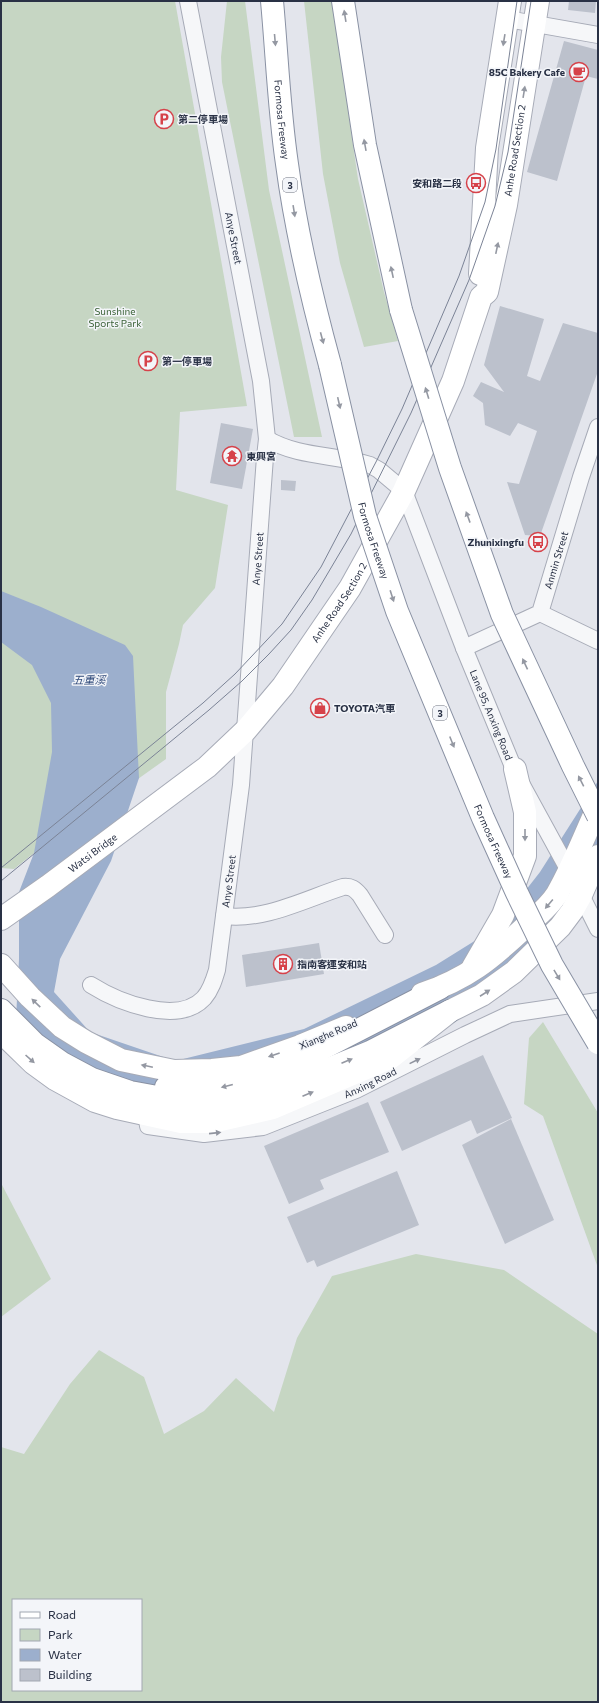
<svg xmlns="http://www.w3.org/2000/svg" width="599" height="1703" font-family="Commissioner,'Noto Sans TC',sans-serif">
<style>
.green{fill:#c6d6c3;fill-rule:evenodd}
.water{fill:#9cafcd}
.building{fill:#bcc1cc}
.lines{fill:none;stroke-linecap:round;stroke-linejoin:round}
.street-casing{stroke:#a7abb7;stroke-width:18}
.secondary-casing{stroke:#a7abb7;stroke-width:24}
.highway-casing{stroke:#8991a3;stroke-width:24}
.street{stroke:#f6f7f9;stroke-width:16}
.secondary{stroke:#fff;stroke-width:22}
.highway{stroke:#fff;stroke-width:22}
.tram{stroke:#7b8396;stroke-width:1}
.highway-bridge-casing{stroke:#8991a3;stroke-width:24;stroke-linecap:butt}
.highway-bridge{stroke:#fff;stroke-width:22}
.oneway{fill:#9498a2}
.oneway2{fill:#90949f}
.labels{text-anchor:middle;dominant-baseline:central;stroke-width:3;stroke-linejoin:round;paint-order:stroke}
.shield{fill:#f3f5f9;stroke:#666c7b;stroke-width:1}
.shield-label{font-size:9px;font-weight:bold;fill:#293145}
.poi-label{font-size:10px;font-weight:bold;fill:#293145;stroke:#f3f5f9;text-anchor:start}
.street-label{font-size:10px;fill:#293145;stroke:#f3f5f9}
.park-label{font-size:10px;fill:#3a6136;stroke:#f3f5f9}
.water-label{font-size:11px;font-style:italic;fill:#314b7b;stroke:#f3f5f9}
</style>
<rect width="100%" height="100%" fill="#e3e5ec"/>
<g class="green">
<polygon points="1,1 175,1 247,406 180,412 176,490 228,505 215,588 183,625 179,644 166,692 166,759 34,853 14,869 1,868"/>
<polygon points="227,1 245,1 269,190 322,437 294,437 222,82 221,57"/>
<polygon points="304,1 332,1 358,179 384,292 398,341 364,347 340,263 323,174"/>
<polygon points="543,1022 598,1113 598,1268 543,1116 524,1104 529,1038"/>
<polygon points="1,1183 51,1279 1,1317"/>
<path d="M416,1254L504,1270L598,1334V1702H1V1447L24,1454L70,1384L99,1350L144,1377L164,1434L204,1411L236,1378L274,1412L297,1338L332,1276ZM13,1600H141V1690H13Z"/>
</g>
<polygon class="water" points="1,591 41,607 125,645 133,656 139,778 111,861 60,959 54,992 90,1032 175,1061 304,1029 436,965 497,927 540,872 598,781 598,870 563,927 474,987 269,1097 161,1118 16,1019 19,959 19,892 34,853 52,752 51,703 32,665 1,642"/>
<g class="building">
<polygon points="569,1 596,1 595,13 568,10"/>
<polygon points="564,41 598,50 598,79 586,76 557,181 527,172"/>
<polygon points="500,306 544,319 527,376 540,381 563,323 598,333 598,371 540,536 525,535 507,482 519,484 537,431 518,423 510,436 485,425 483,403 473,396 481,382 504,392 484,365"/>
<polygon points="221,423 253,429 242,489 210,483"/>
<polygon points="281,480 296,481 295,491 281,490"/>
<polygon points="319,943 324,974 246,987 242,955"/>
<polygon points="483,1055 512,1118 477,1134 471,1120 402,1151 380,1102"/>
<polygon points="368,1102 389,1152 320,1180 324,1189 289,1204 264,1146"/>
<polygon points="511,1119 554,1220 505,1244 462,1145"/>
<polygon points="397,1171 419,1225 317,1267 314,1260 307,1263 287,1217"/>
</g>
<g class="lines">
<g class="street-casing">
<g id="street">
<polyline points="507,19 598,35"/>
<path id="s1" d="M267,439C300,458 334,454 370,465L379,470L404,491L464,648L516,774L569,871L598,929"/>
<polyline points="540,613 598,641"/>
<path id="s2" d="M464,648L540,613L581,477L598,427"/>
<path d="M224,916C265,921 305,899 343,887C351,886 355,889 360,895L385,935"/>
<path id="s3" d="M91,985C118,1002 178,1026 204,998C211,990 214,980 217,970L241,785L265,457L267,439L261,381L188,1"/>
<path id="s4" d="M146,1113L148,1126L204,1134L263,1127L356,1090L465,1035L510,1014L598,1001"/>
</g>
</g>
<g class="secondary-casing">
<g id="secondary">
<polyline points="480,274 487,148 510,1"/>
<path id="s5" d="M1,919L48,886L207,767L246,730L283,686L350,588L404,491L453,381L481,297L487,292L506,205L538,1"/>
<polyline points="1,965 30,997 62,1027 86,1042 121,1060 174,1071 212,1070 241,1067 300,1046 346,1027"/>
<polyline points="473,967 503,915 525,856 525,812 515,769"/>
<path d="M422,994C467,979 491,959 525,927C536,917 549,907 557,894C573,866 585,835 598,806"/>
<polyline points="1,1032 33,1063 55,1079 95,1101 117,1108 181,1122 212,1122 273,1108 390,1058 450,1011 482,995 514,972 560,927 572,911 581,895 598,856"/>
</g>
</g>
<g class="highway-casing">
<g id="highway">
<path id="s6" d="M272,1C277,55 279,110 287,164C296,232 312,299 330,365"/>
<polyline points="343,1 365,145 401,310"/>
<polyline points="1,1010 35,1044 62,1063 92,1079 130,1092 212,1107 247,1100 270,1093 370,1052 450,1011"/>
<polyline points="166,1087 212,1089 262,1076 306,1057 440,988"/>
</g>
</g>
<use href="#street" class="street"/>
<use href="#secondary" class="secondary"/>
<use href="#highway" class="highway"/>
<g class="tram">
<polyline points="1,868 203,703 235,674 282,624 321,567 377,460 402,409 459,276 485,202 496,149 517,1"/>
<polyline points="1,881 209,710 242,681 269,654 291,630 312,600 351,534 411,413 469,280 495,206 508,152 531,1"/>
</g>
<g class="highway-bridge-casing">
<g id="highway-bridge">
<polyline points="401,310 450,468 502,614 573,766 598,816"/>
<path id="s7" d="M330,365L365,516L397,611L483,818L517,893L552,965L598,1043"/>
</g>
</g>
<use href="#highway-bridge" class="highway-bridge"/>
</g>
<defs><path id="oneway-solid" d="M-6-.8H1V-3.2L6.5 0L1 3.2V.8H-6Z"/></defs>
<g class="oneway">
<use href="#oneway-solid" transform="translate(345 16) rotate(-99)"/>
<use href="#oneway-solid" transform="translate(275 40) rotate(85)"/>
<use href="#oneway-solid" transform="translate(504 40) rotate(99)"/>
<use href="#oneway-solid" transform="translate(524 92) rotate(-81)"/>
<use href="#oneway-solid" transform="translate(365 145) rotate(-100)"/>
<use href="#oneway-solid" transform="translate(294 211) rotate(81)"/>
<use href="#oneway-solid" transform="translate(497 248) rotate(-78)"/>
<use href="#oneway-solid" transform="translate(392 272) rotate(-102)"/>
<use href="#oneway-solid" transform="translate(322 338) rotate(75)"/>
<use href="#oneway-solid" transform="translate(427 393) rotate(-107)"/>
<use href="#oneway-solid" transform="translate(339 403) rotate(77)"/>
<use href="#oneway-solid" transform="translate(468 517) rotate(-110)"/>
<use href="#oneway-solid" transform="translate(392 596) rotate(72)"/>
<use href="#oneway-solid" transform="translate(525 664) rotate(-115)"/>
<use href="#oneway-solid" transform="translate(452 742) rotate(68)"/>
<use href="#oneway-solid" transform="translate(581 781) rotate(-117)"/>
<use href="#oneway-solid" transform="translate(525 835) rotate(90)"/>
<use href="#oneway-solid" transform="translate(549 904) rotate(130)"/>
<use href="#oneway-solid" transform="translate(557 975) rotate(59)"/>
<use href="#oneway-solid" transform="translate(485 993) rotate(-33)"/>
<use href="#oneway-solid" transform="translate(36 1003) rotate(-136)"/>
<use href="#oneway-solid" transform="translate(274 1055) rotate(161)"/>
<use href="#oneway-solid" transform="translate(30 1059) rotate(42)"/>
<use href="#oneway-solid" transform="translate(347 1061) rotate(-23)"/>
<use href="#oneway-solid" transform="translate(147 1066) rotate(-168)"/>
<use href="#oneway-solid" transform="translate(227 1086) rotate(166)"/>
<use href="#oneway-solid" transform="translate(308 1094) rotate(-23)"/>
</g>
<g class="oneway2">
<use href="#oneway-solid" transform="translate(415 1061) rotate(-26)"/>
<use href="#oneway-solid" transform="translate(215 1133) rotate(-6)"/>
</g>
<defs>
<g id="cafe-ring" transform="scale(1)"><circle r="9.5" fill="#f3f5f9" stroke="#d6424a" stroke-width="1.5"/><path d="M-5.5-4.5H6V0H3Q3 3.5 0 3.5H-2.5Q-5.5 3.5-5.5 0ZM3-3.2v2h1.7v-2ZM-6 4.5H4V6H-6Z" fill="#d6424a"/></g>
<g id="parking-ring" transform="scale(1)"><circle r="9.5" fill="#f3f5f9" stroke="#d6424a" stroke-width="1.5"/><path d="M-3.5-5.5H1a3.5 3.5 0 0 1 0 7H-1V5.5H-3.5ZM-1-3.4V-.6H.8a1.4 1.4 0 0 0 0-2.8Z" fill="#d6424a"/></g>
<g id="bus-ring" transform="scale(1)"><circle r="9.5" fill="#f3f5f9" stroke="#d6424a" stroke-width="1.5"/><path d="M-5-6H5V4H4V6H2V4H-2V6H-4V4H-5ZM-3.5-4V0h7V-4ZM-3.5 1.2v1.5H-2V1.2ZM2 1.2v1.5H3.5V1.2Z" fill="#d6424a"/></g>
<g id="temple-ring" transform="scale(1)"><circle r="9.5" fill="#f3f5f9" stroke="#d6424a" stroke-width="1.5"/><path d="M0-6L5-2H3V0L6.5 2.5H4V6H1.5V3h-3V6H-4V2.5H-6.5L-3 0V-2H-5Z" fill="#d6424a"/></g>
<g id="shop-ring" transform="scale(1)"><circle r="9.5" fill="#f3f5f9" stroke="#d6424a" stroke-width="1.5"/><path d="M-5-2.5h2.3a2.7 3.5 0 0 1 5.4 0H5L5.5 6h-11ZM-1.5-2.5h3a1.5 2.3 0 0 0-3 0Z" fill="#d6424a"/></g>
<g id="building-ring" transform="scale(1)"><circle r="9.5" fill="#f3f5f9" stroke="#d6424a" stroke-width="1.5"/><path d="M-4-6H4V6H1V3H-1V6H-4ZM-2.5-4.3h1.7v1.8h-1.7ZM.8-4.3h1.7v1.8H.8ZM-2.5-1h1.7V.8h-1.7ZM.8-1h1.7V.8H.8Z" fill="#d6424a"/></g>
</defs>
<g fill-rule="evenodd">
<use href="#cafe-ring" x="579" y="72"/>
<use href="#parking-ring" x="164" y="119"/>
<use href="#bus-ring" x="476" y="183"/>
<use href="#parking-ring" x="148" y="361"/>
<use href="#temple-ring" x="232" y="456"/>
<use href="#bus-ring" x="538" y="542"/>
<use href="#shop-ring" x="320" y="708"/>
<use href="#building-ring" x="283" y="964"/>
</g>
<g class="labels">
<g class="shield">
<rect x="283" y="178" width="14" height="14" rx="3"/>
<rect x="433" y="706" width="14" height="14" rx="3"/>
</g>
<g class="shield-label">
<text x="290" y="185">3</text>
<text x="440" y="713">3</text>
</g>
<g class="poi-label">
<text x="565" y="72" text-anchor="end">85C Bakery Cafe</text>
<text x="178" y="119">第二停車場</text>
<text x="462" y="183" text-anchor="end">安和路二段</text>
<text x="162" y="361">第一停車場</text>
<text x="246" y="456">東興宮</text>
<text x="524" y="542" text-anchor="end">Zhunixingfu</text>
<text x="334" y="708">TOYOTA汽車</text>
<text x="297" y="964">指南客運安和站</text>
</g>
<g class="street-label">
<text stroke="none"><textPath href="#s6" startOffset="119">Formosa Freeway</textPath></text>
<text stroke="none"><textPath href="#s5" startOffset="958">Anhe Road Section 2</textPath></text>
<text transform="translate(234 238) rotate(79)">Anye Street</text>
<text stroke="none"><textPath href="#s7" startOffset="181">Formosa Freeway</textPath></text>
<text stroke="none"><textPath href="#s3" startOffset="566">Anye Street</textPath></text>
<text stroke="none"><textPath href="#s2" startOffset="139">Anmin Street</textPath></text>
<text stroke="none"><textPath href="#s5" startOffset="468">Anhe Road Section 2</textPath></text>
<text stroke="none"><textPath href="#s1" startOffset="390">Lane 95, Anxing Road</textPath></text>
<text stroke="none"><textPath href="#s7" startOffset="505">Formosa Freeway</textPath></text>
<text stroke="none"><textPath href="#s5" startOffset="113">Watsi Bridge</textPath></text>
<text stroke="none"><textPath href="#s3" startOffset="242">Anye Street</textPath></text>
<text transform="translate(328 1034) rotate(-23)">Xianghe Road</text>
<text stroke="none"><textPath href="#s4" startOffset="245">Anxing Road</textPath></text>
</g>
<g class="park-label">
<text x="115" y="311">Sunshine<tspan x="115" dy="12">Sports Park</tspan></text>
</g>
<g class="water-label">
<text x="89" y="679">五重溪</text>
</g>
</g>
<rect width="599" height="1703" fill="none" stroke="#293145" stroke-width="4"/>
<rect x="12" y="1599" width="130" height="92" fill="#f3f5f9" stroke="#a2a7b1"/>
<rect x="20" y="1612" width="20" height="6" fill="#ffffff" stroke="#a2a7b1"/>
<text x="48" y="1619" font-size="12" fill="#293145">Road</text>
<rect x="20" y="1629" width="20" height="12" fill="#c6d6c3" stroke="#a2a7b1"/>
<text x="48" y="1639" font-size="12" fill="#293145">Park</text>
<rect x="20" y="1649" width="20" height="12" fill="#9cafcd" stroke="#a2a7b1"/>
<text x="48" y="1659" font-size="12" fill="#293145">Water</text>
<rect x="20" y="1669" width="20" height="12" fill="#bcc1cc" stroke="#a2a7b1"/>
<text x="48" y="1679" font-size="12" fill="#293145">Building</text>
</svg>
